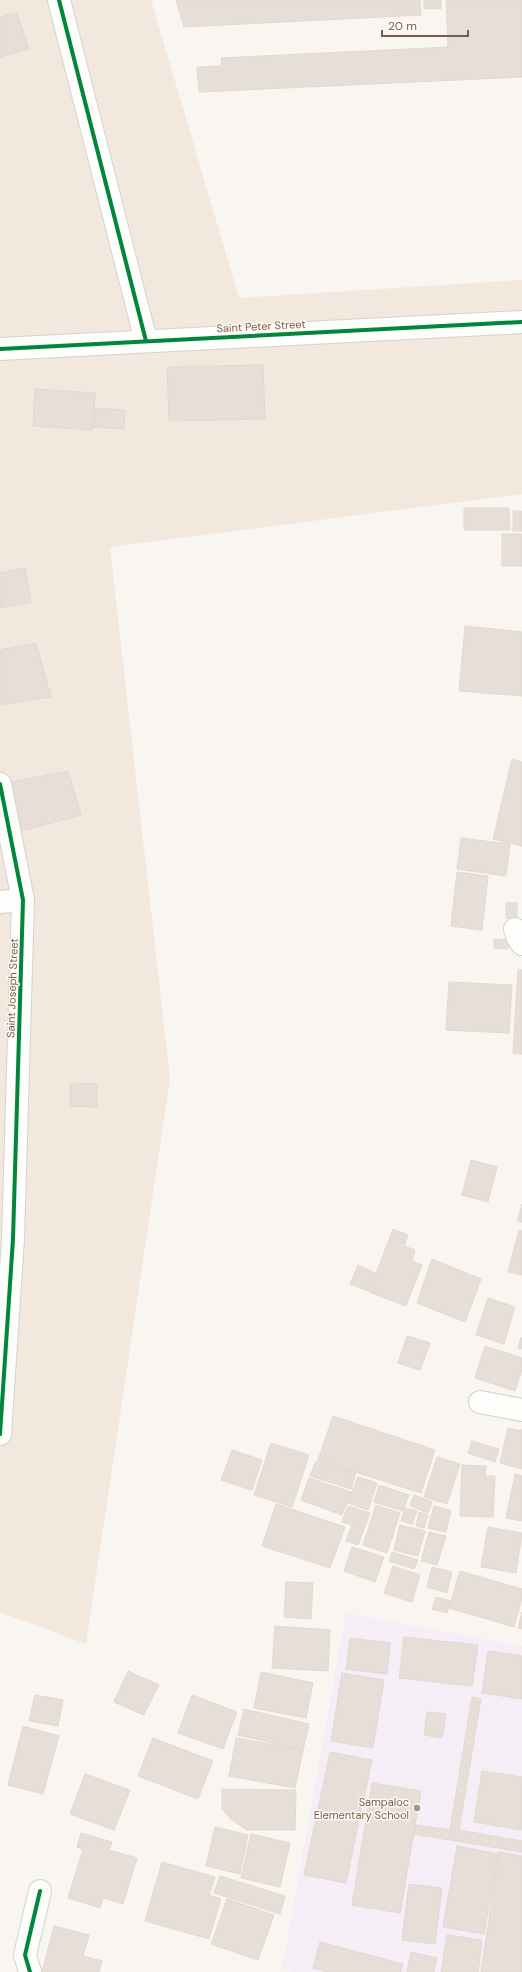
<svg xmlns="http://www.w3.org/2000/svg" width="522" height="1972" font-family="'DM Sans',sans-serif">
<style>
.residential{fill:#f2e8de}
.education{fill:#f6eef6}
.building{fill:#e6ded7;stroke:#e2d8d2}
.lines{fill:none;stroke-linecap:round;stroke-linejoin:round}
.minor-casing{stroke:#d7d1cb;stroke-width:24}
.minor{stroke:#fefefd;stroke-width:22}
.cycleway-casing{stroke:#fffaf3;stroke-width:6}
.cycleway{stroke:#00873e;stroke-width:4}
.poi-dot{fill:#a69286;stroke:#fffaf3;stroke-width:1.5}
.labels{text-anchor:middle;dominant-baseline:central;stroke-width:3;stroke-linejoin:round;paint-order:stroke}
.street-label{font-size:11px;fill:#7a5c4d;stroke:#fffaf3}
.poi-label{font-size:11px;fill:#7a5c4d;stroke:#fffaf3;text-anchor:end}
</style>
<rect width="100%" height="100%" fill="#f9f5f0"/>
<polygon class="residential" points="0,0 151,0 239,298 522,280 522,494 110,547 170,1079 86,1644 0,1612"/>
<polygon class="education" points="346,1613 522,1646 522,1972 292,1972 282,1969"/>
<g class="building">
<polygon points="176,0 420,0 421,15 184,27"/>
<rect x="424" y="0" width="17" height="9"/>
<polygon points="446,0 522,0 522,77 199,92 197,67 222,66 221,58 448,47"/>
<polygon points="17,13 29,49 0,57 0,17"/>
<polygon points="263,365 265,419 169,421 167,367"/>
<polygon points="35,389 95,393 93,430 33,426"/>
<polygon points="95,408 125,410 124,429 93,427"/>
<polygon points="464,508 509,508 510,530 464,530"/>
<rect x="513" y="511" width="9" height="20"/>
<rect x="502" y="534" width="20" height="32"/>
<polygon points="25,568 31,602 0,608 0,573"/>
<polygon points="465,626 522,632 522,696 459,691"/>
<polygon points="36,643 51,697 0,705 0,650"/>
<polygon points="512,759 522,762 522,846 493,839"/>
<polygon points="68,771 81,815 17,832 7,783"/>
<polygon points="461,838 510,844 506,876 457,869"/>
<polygon points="457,872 488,876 482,930 451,926"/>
<rect x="506" y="903" width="11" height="15"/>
<polygon points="494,939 509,940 508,949 494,948"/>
<polygon points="518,969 522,970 522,1054 513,1053"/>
<polygon points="449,982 512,985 509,1033 446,1030"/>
<polygon points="71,1083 97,1084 97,1107 70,1106"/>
<polygon points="471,1160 497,1167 488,1202 462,1195"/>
<polygon points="522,1204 522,1222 517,1221"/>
<polygon points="393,1229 408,1235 404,1246 415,1250 412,1261 422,1265 406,1306 369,1292"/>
<polygon points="519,1230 522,1231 522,1275 508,1272"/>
<polygon points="432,1259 481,1279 465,1322 417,1303"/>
<polygon points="358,1265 375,1273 368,1291 350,1284"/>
<polygon points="488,1298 515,1307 504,1344 476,1335"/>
<polygon points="407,1336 430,1343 420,1370 398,1363"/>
<polygon points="521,1338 522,1338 522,1349 518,1348"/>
<polygon points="485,1346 522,1358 522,1369 515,1391 475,1378"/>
<polygon points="333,1416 435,1450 421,1493 318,1460"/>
<polygon points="508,1428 521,1431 522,1429 522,1469 500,1463"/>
<polygon points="472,1441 499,1449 495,1462 468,1453"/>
<polygon points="271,1443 309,1455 292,1507 254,1495"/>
<polygon points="232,1450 262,1460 252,1490 221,1480"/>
<polygon points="437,1457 460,1464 447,1504 424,1497"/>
<polygon points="316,1461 356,1473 351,1489 310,1476"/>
<polygon points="462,1465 486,1466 485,1476 495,1476 493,1517 460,1516"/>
<polygon points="515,1474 522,1476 522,1521 506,1518"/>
<polygon points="358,1477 377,1483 368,1510 348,1503"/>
<polygon points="309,1478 351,1492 342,1515 301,1500"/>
<polygon points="379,1485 409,1495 403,1511 374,1502"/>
<polygon points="414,1495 432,1502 428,1513 410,1506"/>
<polygon points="276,1504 345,1527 330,1568 262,1546"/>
<polygon points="376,1505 400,1513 387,1553 363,1545"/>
<polygon points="348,1506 370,1513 358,1545 346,1541 352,1525 342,1522"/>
<polygon points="434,1506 451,1511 446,1532 428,1528"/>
<polygon points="405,1508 417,1511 412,1524 401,1521"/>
<polygon points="419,1512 428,1515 424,1528 416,1526"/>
<polygon points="400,1525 425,1531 418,1556 394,1550"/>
<polygon points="488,1527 522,1533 516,1573 481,1567"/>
<polygon points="429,1532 446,1536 437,1565 421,1561"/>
<polygon points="352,1547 384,1557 375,1582 344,1571"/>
<polygon points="392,1552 418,1560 414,1569 389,1561"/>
<polygon points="393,1566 420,1575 412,1602 384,1593"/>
<polygon points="432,1567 452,1572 447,1593 427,1587"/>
<polygon points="460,1571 522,1589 522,1598 514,1627 449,1608"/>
<polygon points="286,1582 313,1583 311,1619 284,1617"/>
<polygon points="436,1597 451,1601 447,1613 432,1609"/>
<polygon points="522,1612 522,1629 518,1628"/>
<polygon points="275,1626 330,1630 328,1671 272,1668"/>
<polygon points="404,1637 478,1645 472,1686 399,1678"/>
<polygon points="350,1638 390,1643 387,1674 346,1669"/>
<polygon points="488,1651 522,1656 522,1699 482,1693"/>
<polygon points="128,1671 159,1685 144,1715 114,1702"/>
<polygon points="261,1672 313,1683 306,1718 254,1708"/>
<polygon points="342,1673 384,1680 373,1748 331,1741"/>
<polygon points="35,1695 63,1700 58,1726 29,1721"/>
<polygon points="192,1695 237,1712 223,1749 178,1733"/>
<polygon points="472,1697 481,1699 459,1830 522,1841 522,1852 414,1834 416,1825 450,1830"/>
<polygon points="244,1709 309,1724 303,1750 238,1735"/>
<polygon points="427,1712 446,1714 442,1738 424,1735"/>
<polygon points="23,1726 59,1736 43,1794 8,1785"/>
<polygon points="153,1738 213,1761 198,1799 138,1776"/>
<polygon points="236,1738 303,1750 295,1788 229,1776"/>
<polygon points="330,1752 372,1760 346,1883 304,1875"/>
<polygon points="482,1771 522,1777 522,1830 474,1822"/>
<polygon points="85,1774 130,1790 114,1830 70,1814"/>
<polygon points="372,1783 421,1791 400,1913 352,1905"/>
<polygon points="222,1789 296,1790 295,1830 247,1830 232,1820 222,1809"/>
<polygon points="215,1827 248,1835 240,1874 206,1866"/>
<polygon points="81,1833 112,1842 109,1850 137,1858 123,1904 103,1898 100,1908 68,1898 83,1849 77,1847"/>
<polygon points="251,1834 290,1843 280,1887 241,1878"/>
<polygon points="457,1846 498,1854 484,1934 443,1927"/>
<polygon points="499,1852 522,1856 522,1972 481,1972"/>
<polygon points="162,1862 215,1877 209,1895 221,1899 209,1939 145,1921"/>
<polygon points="220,1876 285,1896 280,1914 214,1893"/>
<polygon points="409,1884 442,1888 435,1944 402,1940"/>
<polygon points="227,1899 274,1915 258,1960 211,1944"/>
<polygon points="54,1926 89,1935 83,1956 102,1961 99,1972 42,1972"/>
<polygon points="447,1935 482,1940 478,1972 441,1972"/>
<polygon points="320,1942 403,1964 401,1972 327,1972 313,1968"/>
<polygon points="411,1952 437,1958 434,1972 407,1972"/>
</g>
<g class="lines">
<g class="minor-casing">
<g id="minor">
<polyline points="59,0 146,341"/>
<polyline points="0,349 522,322"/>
<polyline points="0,784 23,900 13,1239 0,1434"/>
<polyline points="0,902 23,900"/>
<polyline points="515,929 518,938 522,944"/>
<polyline points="480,1402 522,1410"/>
<polyline points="30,1972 25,1955 40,1891"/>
</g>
</g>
<use href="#minor" class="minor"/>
<g class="cycleway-casing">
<g id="cycleway">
<polyline points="59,0 146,341"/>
<polyline points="0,349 522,322"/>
<polyline points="0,784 23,900 13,1239 0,1434"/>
<polyline points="30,1972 25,1955 40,1891"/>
</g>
</g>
<use href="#cycleway" class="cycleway"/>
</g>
<circle class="poi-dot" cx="417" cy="1808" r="4"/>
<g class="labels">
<g class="street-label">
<text transform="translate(261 326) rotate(-3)">Saint Peter Street</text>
<text transform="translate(12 988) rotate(-88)">Saint Joseph Street</text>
</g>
<g class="poi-label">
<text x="409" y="1802">Sampaloc<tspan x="409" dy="13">Elementary School</tspan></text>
</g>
</g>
<path d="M382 30v6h86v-6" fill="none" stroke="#7a5c4d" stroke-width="2"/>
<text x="388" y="30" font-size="12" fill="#7a5c4d" stroke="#fffaf3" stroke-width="3" paint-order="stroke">20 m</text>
</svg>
